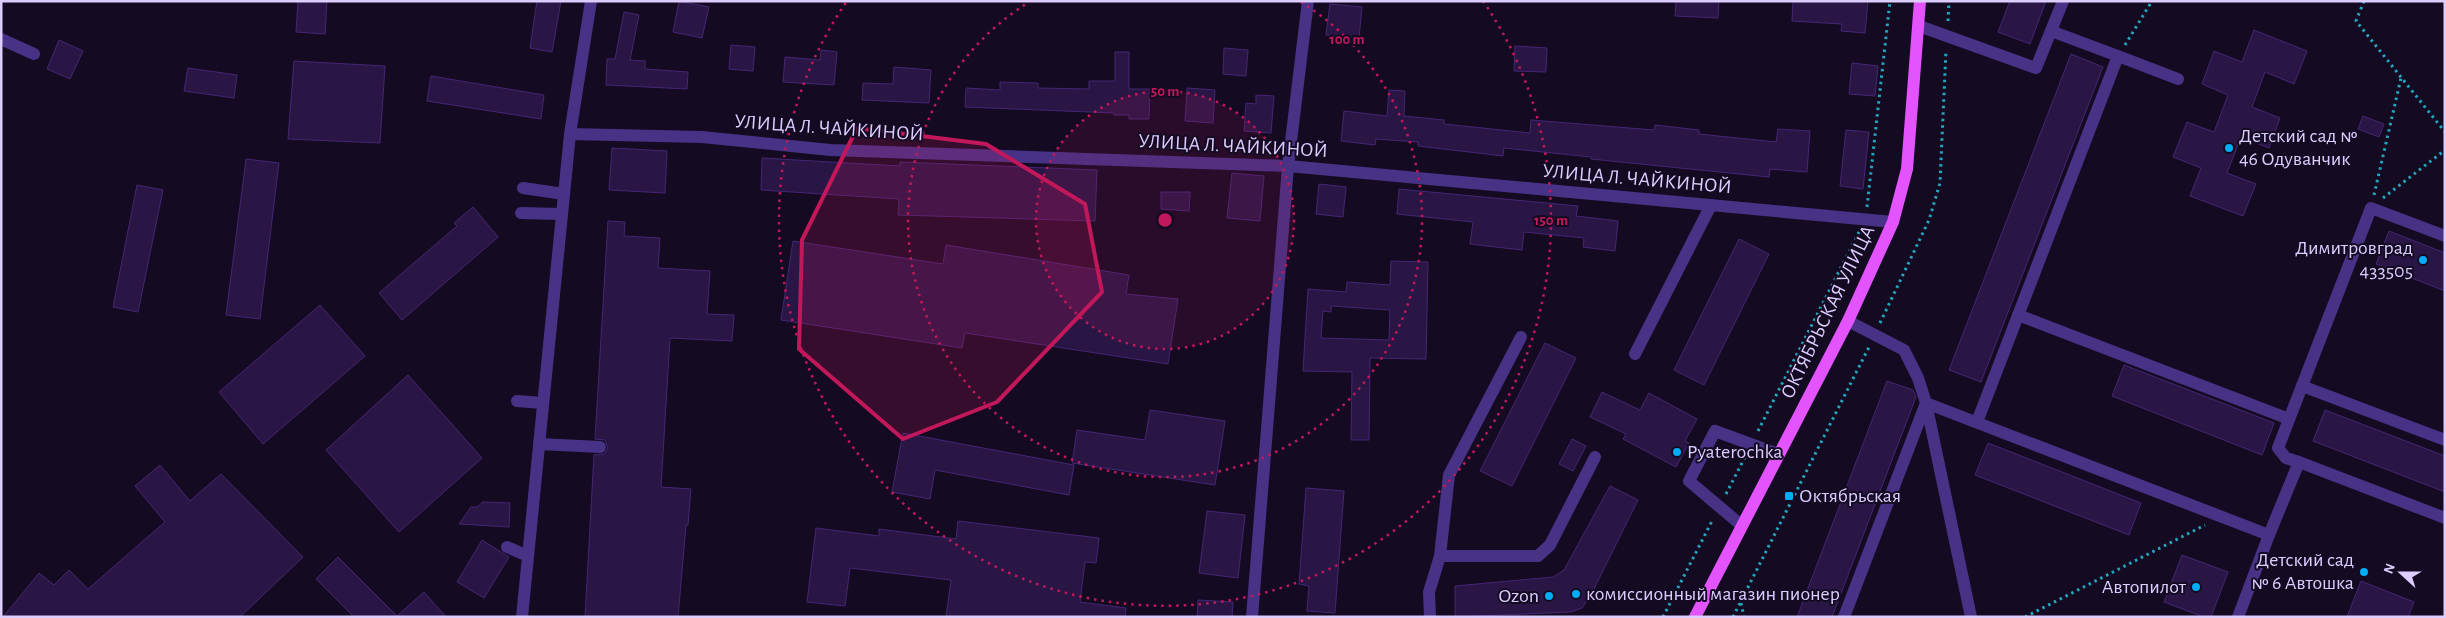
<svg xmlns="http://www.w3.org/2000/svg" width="2446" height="618" font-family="'Alegreya Sans',sans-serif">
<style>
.building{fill:#291645;stroke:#452673;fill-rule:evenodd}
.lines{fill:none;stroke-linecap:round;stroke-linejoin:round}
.path{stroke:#23a6bd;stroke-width:3;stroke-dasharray:2.5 4;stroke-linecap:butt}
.minor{stroke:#473286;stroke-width:12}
.major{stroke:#e354ff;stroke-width:12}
.marked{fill:#c2185b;fill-opacity:0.2;stroke:#c2185b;stroke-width:4;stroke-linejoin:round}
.ring{fill:none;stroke:#c2185b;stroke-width:2.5;stroke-dasharray:2.5 5}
.poi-dot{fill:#00abf8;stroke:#140b23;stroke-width:2}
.labels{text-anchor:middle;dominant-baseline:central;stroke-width:4;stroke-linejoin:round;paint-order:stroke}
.street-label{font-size:20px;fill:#ddcdff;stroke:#140b23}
.poi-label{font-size:20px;fill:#ddcdff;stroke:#140b23;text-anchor:start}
.centre{fill:#c2185b;stroke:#140b23;stroke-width:2.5}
.ring-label{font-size:15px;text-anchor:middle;font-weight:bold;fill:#c2185b;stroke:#140b23;stroke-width:4;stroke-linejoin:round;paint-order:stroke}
</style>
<rect width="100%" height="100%" fill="#140b23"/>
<g class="building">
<polygon points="298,1 327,1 325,34 296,32"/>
<polygon points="537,1 561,1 552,52 530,48"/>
<polygon points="679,1 709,7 702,38 673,32"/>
<polygon points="1676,1 1719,1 1718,18 1675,16"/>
<polygon points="1793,1 1868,1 1865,33 1841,31 1842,24 1792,21"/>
<polygon points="2010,1 2046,1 2030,44 1998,32"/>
<polygon points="1330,4 1362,7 1359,38 1326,35"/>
<polygon points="624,12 639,15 630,60 645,61 645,69 688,72 687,89 606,85 607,59 615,59"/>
<polygon points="2254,30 2307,51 2294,84 2265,72 2252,107 2280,118 2269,148 2241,137 2227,173 2256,184 2243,216 2190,196 2201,168 2173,157 2187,122 2214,132 2228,95 2202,84 2214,51 2242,62"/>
<polygon points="59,40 83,51 70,79 47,69"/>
<polygon points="731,45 755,47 753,71 729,69"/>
<polygon points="1515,46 1547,48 1546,72 1514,71"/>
<polygon points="1224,48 1248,50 1246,76 1223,74"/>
<polygon points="821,50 837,52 834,85 783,82 785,57 820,60"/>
<polygon points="1115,52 1129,52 1129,89 1150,89 1149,119 1129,119 1129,115 1114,115 1114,113 965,107 966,88 1000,90 1000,82 1038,83 1038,88 1089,89 1089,81 1115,81"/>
<polygon points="2071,54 2103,67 1981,382 1949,370"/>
<polygon points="294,61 385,66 380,143 288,139"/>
<polygon points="1852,63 1878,66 1875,96 1849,94"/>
<polygon points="894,67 931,70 929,103 862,100 863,83 893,84"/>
<polygon points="188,68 237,75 234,98 184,91"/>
<polygon points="431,76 544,95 541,119 427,101"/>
<polygon points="1187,88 1215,90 1213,123 1185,121"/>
<polygon points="1389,90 1405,91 1404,116 1444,120 1444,124 1530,133 1531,120 1654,130 1655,125 1699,130 1699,134 1776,142 1778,129 1810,131 1807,172 1770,169 1769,177 1591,159 1591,157 1504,148 1503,156 1418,146 1418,142 1376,139 1375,145 1341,141 1344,111 1387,116"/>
<polygon points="1256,95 1274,96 1271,133 1244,131 1246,103 1256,104"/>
<polygon points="2363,116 2384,124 2379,137 2358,129"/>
<polygon points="1846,130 1869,132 1863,189 1840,186"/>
<polygon points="612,148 667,151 665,193 609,190"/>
<polygon points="762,158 900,166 900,162 1097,170 1095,221 898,215 899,199 761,190"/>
<polygon points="246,159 279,163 260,319 226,315"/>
<polygon points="1232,173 1264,176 1260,221 1227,218"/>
<polygon points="1319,184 1346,187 1343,217 1316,214"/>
<polygon points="137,185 163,190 138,312 113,307"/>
<polygon points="1399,189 1578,206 1576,216 1618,221 1615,251 1583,247 1584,238 1524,232 1522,250 1470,244 1473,222 1397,214"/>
<polygon points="1161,192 1190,192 1189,211 1161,209"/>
<polygon points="473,207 498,237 402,320 379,293 457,226 454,223"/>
<polygon points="608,221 625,222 624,236 660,238 658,268 710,271 707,314 734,315 732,341 670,338 661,487 691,489 688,525 686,525 678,617 585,617 594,455 604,454 608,448 605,440 595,439"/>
<polygon points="2389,231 2445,253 2445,291 2376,264"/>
<polygon points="1739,239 1769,254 1704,385 1674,370"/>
<polygon points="793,241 943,264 946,245 1129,275 1126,294 1178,299 1168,364 965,333 962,348 781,320"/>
<path d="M1391,261L1428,262L1426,359L1370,358L1369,440H1351L1352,372L1303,371L1308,289L1346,292L1347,282L1390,285ZM1331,306L1390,310L1389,340L1321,338L1323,311L1331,312Z"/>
<polygon points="320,305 365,356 263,444 219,392"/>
<polygon points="1545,343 1576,358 1512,486 1480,471"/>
<polygon points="2124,365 2274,423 2262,455 2112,396"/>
<polygon points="408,375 482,458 399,532 326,450"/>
<polygon points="1887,381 1913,390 1916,397 1832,617 1797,617"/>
<polygon points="1602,392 1640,410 1649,393 1697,419 1685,441 1689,443 1676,467 1623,439 1626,434 1590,417"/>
<polygon points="1150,410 1225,421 1215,485 1072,463 1077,430 1145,440"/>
<polygon points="2325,410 2445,456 2445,492 2313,441"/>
<polygon points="903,433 1074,465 1069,495 935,470 930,499 892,492"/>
<polygon points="1572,439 1586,446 1573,471 1559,464"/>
<polygon points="1988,443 2141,503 2129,535 1975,475"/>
<polygon points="160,465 190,501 221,474 303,557 240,617 3,617 39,573 54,585 69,570 88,589 165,522 135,486"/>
<polygon points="1610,486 1638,500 1591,595 1582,608 1571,612 1455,617 1455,586 1553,577 1564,570"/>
<polygon points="1306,488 1344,491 1335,613 1307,611 1309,586 1299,584"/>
<polygon points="483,502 510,503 509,527 459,524 471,507 477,507"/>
<polygon points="1207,511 1245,515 1238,578 1199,573"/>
<polygon points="958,521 1099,538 1096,563 1085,562 1080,602 1126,608 1125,617 946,617 951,580 850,568 845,606 807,602 816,528 879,536 879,529 956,539"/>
<polygon points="482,540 509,557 484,598 457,582"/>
<polygon points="2182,555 2228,572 2211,617 2204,617 2164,602"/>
<polygon points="338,557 397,616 424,592 446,617 354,617 316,579"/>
<polygon points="2361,581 2414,602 2408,617 2347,617"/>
<polygon points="1198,600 1233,602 1232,617 1197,617"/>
</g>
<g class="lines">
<g class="path">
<polyline points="2364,1 2356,21 2445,132"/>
<polyline points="1948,21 1949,1"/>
<polyline points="2125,45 2152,1"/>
<polyline points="2374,195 2401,78"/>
<polyline points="2383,198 2445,150"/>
<polyline points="1867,207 1890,1"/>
<polyline points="1880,323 1929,220 1940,183 1946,50"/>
<polyline points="1758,431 1859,232"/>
<polyline points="1726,494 1745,457"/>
<polyline points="1741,603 1744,617"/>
<polyline points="1663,617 1713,519"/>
<polyline points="1733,617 1869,347"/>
<polyline points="2025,617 2205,525"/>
</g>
<g class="minor">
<polyline points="1919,26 2036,68 2063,1"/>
<polyline points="1,39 34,54"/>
<polyline points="2118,56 2178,79"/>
<polyline points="570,134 702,137 830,150 1288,166 1893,222"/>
<polyline points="523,188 564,194"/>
<polyline points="521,213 561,214"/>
<polyline points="2018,315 2289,419"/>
<polyline points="1635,354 1711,205"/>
<polyline points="2302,386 2371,208 2445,236"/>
<polyline points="517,401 543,403"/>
<polyline points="1977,422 2118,56 2051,31"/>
<polyline points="539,444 600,447"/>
<polyline points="2299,462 2286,458 2278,448 2302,386 2445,440"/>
<polyline points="1741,525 1689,481 1715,431 1778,454"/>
<polyline points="2269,535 2299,462 2445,518"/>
<polyline points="507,547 528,556"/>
<polyline points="1440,556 1538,556 1550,545 1595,457"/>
<polyline points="522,617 570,134 591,1"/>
<polyline points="1252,617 1288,166 1308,1"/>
<polyline points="1430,617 1429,592 1440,556 1449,475 1521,337"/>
<polyline points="1844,617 1926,403 1918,378 1904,350 1848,321"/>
<polyline points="1971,617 1926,403 2269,535 2238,617"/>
</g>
<polyline class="major" points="1695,617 1848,321 1893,222 1907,169 1920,1"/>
</g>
<path class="marked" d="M857,128L986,144L1085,204L1102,292L997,402L903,439L799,349L802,240Z"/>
<circle cx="1165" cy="220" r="129" fill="#c2185b" fill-opacity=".12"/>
<g class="ring">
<circle cx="1165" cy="220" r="129"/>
<path d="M1301 2A257 257 0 1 1 1029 2"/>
<path d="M1483 1A386 386 0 1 1 847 1"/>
</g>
<g class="poi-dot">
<circle cx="2229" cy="148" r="5"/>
<circle cx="2423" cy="260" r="5"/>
<circle cx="1677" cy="452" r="5"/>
<rect x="1784" y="491" width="10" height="10" rx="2.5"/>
<circle cx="2364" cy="572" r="5"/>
<circle cx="2196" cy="587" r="5"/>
<circle cx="1576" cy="594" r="5"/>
<circle cx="1549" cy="596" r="5"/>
</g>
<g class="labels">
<g class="street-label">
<text transform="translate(829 128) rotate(4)">УЛИЦА Л. ЧАЙКИНОЙ</text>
<text transform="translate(1233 146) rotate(3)">УЛИЦА Л. ЧАЙКИНОЙ</text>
<text transform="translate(1637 179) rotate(5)">УЛИЦА Л. ЧАЙКИНОЙ</text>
<text transform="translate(1828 312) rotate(-64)">ОКТЯБРЬСКАЯ УЛИЦА</text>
</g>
<g class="poi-label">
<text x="2239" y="136">Детский сад №<tspan x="2239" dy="23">46 Одуванчик</tspan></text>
<text x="2413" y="248" text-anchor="end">Димитровград<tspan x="2413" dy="23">433505</tspan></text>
<text x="1687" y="452">Pyaterochka</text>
<text x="1799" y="496">Октябрьская</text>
<text x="2354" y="560" text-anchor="end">Детский сад<tspan x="2354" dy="23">№ 6 Автошка</tspan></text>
<text x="2186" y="587" text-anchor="end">Автопилот</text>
<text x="1586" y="594">комиссионный магазин пионер</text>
<text x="1539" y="596" text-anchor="end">Ozon</text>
</g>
</g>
<circle cx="1165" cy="220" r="8" class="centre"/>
<g class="ring-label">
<text x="1347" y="44">100 m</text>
<text x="1165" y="96">50 m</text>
<text x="1551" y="225">150 m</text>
</g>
<rect width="2446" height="618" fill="none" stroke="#ddcdff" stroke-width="5"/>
<g transform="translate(2401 573) rotate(291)" stroke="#140b23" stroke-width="4" paint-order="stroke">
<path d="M0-4L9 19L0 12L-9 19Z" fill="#ddcdff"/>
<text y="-8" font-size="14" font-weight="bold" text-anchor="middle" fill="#ddcdff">N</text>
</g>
</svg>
